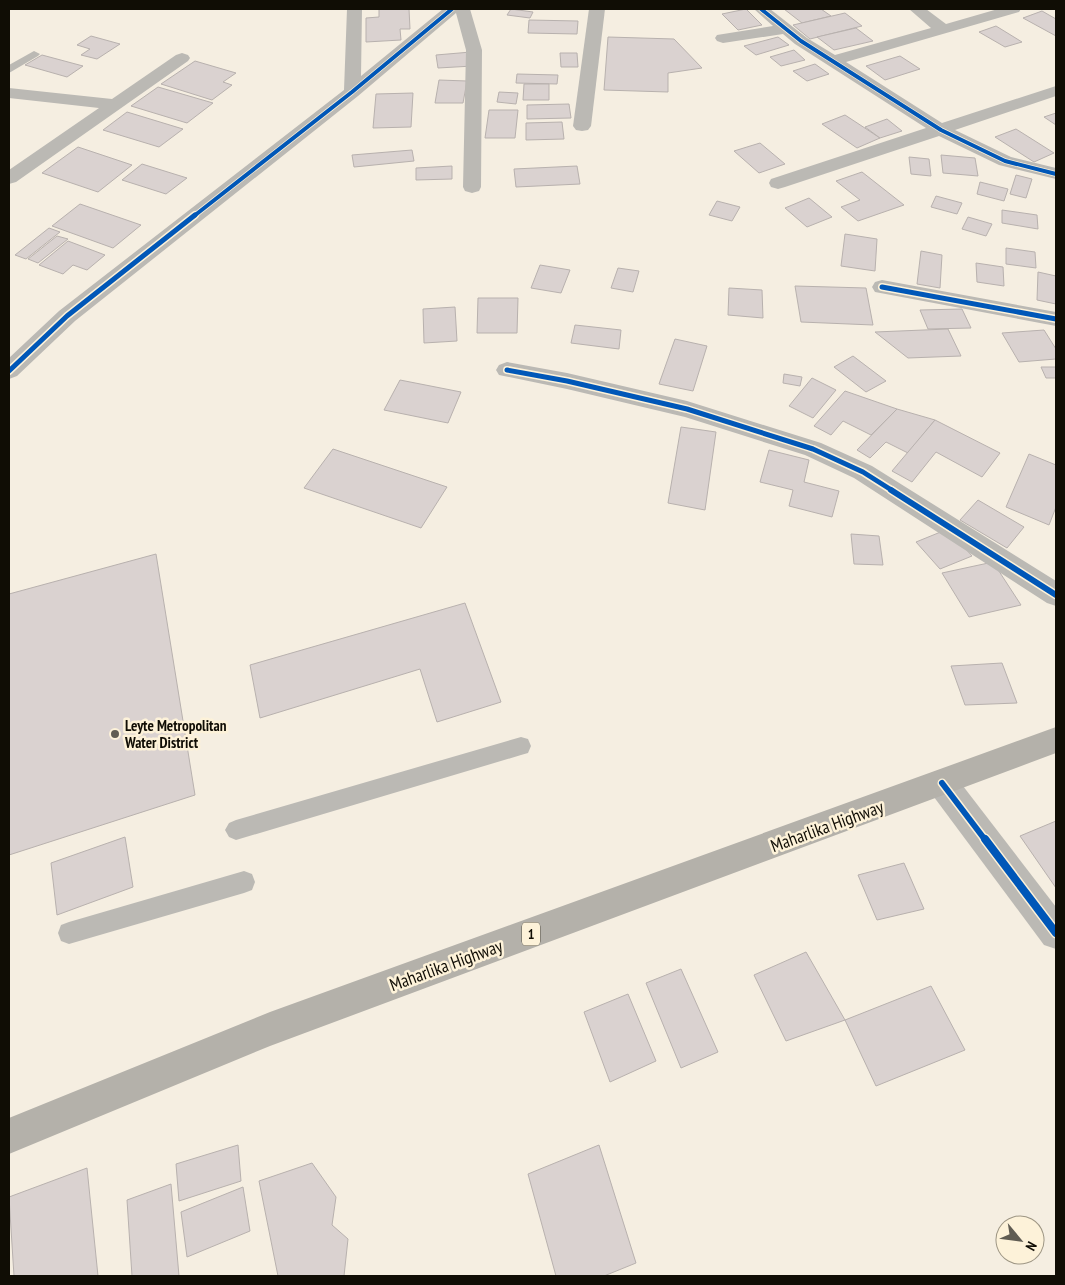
<svg xmlns="http://www.w3.org/2000/svg" width="1065" height="1285" font-family="'PT Sans Narrow',sans-serif">
<style>
.building{fill:#dad2d0;stroke:#b8b1ae}
.lines{fill:none;stroke-linecap:round;stroke-linejoin:round}
.service{fill:#bbb9b4;fill-rule:evenodd}
.minor{fill:#bbb9b4;fill-rule:evenodd}
.primary{fill:#b4b1aa;fill-rule:evenodd}
.cycleway-far3-casing{stroke:#fdf2d9;stroke-width:5.5}
.cycleway-far2-casing{stroke:#fdf2d9;stroke-width:8}
.cycleway-far1-casing{stroke:#fdf2d9;stroke-width:9}
.cycleway-casing{stroke:#fdf2d9;stroke-width:11}
.cycleway-far3{stroke:#0057b8;stroke-width:4}
.cycleway-far2{stroke:#0057b8;stroke-width:5}
.cycleway-far1{stroke:#0057b8;stroke-width:6}
.cycleway{stroke:#0057b8;stroke-width:8}
.poi-dot{fill:#605c52;stroke:#fdf2d9;stroke-width:2}
.labels{text-anchor:middle;dominant-baseline:central;stroke-width:5;stroke-linejoin:round;paint-order:stroke}
.shield{fill:#fdf2d9;stroke:#575245;stroke-width:1}
.shield-label{font-size:14px;font-weight:bold;fill:#100d05}
.poi-label{font-size:15px;font-weight:bold;fill:#100d05;stroke:#fdf2d9;text-anchor:start}
.near-street-label{font-size:18px;fill:#100d05;stroke:#fdf2d9}
</style>
<rect width="100%" height="100%" fill="#f5eee1"/>
<g class="building">
<polygon points="379,9 409,9 410,29 400,29 401,40 366,42 366,18 379,17"/>
<polygon points="511,9 533,12 530,18 507,15"/>
<polygon points="746,9 762,25 738,30 722,14"/>
<polygon points="784,9 821,9 831,16 802,23"/>
<polygon points="1042,11 1056,19 1056,36 1023,18"/>
<polygon points="845,13 862,26 810,39 793,25"/>
<polygon points="529,20 578,21 577,34 528,33"/>
<polygon points="996,26 1022,42 1005,47 979,32"/>
<polygon points="856,28 873,41 834,50 817,37"/>
<polygon points="91,36 120,44 97,59 81,55 90,49 77,45"/>
<polygon points="608,37 674,39 702,68 668,73 668,92 604,90"/>
<polygon points="778,37 789,45 756,55 744,46"/>
<polygon points="794,50 805,60 781,66 770,57"/>
<polygon points="471,52 473,66 438,68 436,55"/>
<polygon points="560,53 577,53 578,67 561,67"/>
<polygon points="42,55 83,66 67,77 25,65"/>
<polygon points="900,56 920,69 885,80 866,66"/>
<polygon points="195,61 236,73 223,82 232,85 212,100 161,84"/>
<polygon points="815,64 829,74 807,81 793,71"/>
<polygon points="517,74 558,75 557,84 516,83"/>
<polygon points="439,80 467,81 463,103 435,103"/>
<polygon points="524,84 549,84 549,100 523,100"/>
<polygon points="158,87 213,103 187,123 131,106"/>
<polygon points="499,92 518,93 516,104 497,102"/>
<polygon points="413,93 411,127 373,128 376,94"/>
<polygon points="569,104 571,118 527,119 527,105"/>
<polygon points="489,110 518,110 515,138 485,138"/>
<polygon points="127,112 183,129 159,147 103,130"/>
<polygon points="1056,113 1056,125 1044,117"/>
<polygon points="845,115 880,138 857,148 822,124"/>
<polygon points="887,119 902,131 880,138 865,127"/>
<polygon points="562,122 564,139 526,140 526,123"/>
<polygon points="1016,129 1054,153 1034,162 995,137"/>
<polygon points="760,143 785,164 759,173 734,151"/>
<polygon points="78,147 132,165 98,192 42,173"/>
<polygon points="412,150 414,161 354,167 352,155"/>
<polygon points="941,155 975,158 978,176 943,173"/>
<polygon points="909,157 929,159 931,176 911,174"/>
<polygon points="142,164 187,178 166,194 122,180"/>
<polygon points="452,166 452,179 416,180 416,168"/>
<polygon points="577,166 580,184 516,187 514,169"/>
<polygon points="862,172 904,205 858,221 841,207 860,200 836,181"/>
<polygon points="1016,175 1032,179 1026,198 1010,194"/>
<polygon points="980,182 1008,189 1004,201 977,194"/>
<polygon points="936,196 962,203 957,214 931,207"/>
<polygon points="809,198 832,217 807,227 785,208"/>
<polygon points="717,201 740,207 732,221 709,215"/>
<polygon points="80,204 141,225 113,248 52,226"/>
<polygon points="1002,210 1037,215 1038,229 1002,223"/>
<polygon points="968,217 992,224 986,236 962,229"/>
<polygon points="49,228 60,232 26,259 15,255"/>
<polygon points="845,234 877,239 875,271 841,266"/>
<polygon points="57,236 68,239 38,263 28,259"/>
<polygon points="68,241 105,255 87,270 73,265 63,274 39,265"/>
<polygon points="1006,248 1035,252 1036,268 1006,264"/>
<polygon points="921,251 942,255 940,288 917,284"/>
<polygon points="976,263 1003,267 1004,286 977,282"/>
<polygon points="540,265 570,270 561,293 531,288"/>
<polygon points="618,268 639,271 633,292 611,288"/>
<polygon points="1038,272 1056,276 1056,304 1037,300"/>
<polygon points="795,286 866,288 873,325 801,322"/>
<polygon points="729,288 762,290 763,318 728,315"/>
<polygon points="478,298 518,298 517,333 477,333"/>
<polygon points="455,307 457,341 424,343 423,309"/>
<polygon points="962,309 971,328 928,329 920,310"/>
<polygon points="575,325 621,330 619,349 571,343"/>
<polygon points="948,329 961,356 908,358 875,332"/>
<polygon points="1044,330 1056,349 1056,359 1019,362 1002,333"/>
<polygon points="675,339 707,346 693,391 659,384"/>
<polygon points="853,356 886,381 866,392 834,367"/>
<polygon points="1041,367 1056,367 1056,378 1046,378"/>
<polygon points="784,374 802,377 800,386 783,383"/>
<polygon points="812,378 836,390 813,418 789,406"/>
<polygon points="400,380 461,392 448,423 384,410"/>
<polygon points="845,391 897,409 871,435 843,421 831,435 814,426"/>
<polygon points="897,409 935,420 908,453 886,442 870,458 857,450"/>
<polygon points="935,420 1000,453 982,477 936,452 912,482 892,471"/>
<polygon points="681,427 716,432 705,510 668,503"/>
<polygon points="333,449 447,487 421,528 304,488"/>
<polygon points="769,450 809,460 804,482 839,491 832,517 789,506 793,490 760,482"/>
<polygon points="1029,454 1056,465 1056,507 1049,525 1006,507"/>
<polygon points="978,500 1024,527 1007,548 960,520"/>
<polygon points="948,529 972,556 940,569 916,542"/>
<polygon points="851,534 879,536 883,565 854,564"/>
<polygon points="156,554 195,795 9,855 9,594"/>
<polygon points="993,562 1021,605 969,617 942,573"/>
<polygon points="465,603 501,702 437,722 420,669 260,718 250,665"/>
<polygon points="1002,663 1017,703 965,705 951,666"/>
<polygon points="1056,821 1056,888 1020,836"/>
<polygon points="125,837 133,887 57,915 51,863"/>
<polygon points="904,863 924,909 877,920 858,875"/>
<polygon points="806,952 845,1020 786,1041 754,975"/>
<polygon points="681,969 718,1052 681,1068 646,983"/>
<polygon points="931,986 965,1050 876,1086 845,1020"/>
<polygon points="628,994 656,1061 610,1082 584,1012"/>
<polygon points="238,1145 241,1181 179,1201 176,1164"/>
<polygon points="599,1145 636,1263 604,1276 556,1276 528,1174"/>
<polygon points="312,1163 336,1197 332,1225 348,1239 344,1276 278,1276 259,1181"/>
<polygon points="87,1168 98,1276 14,1276 9,1197"/>
<polygon points="171,1184 179,1276 132,1276 127,1200"/>
<polygon points="243,1187 250,1231 187,1257 181,1212"/>
</g>
<g class="lines">
<g class="service">
<polygon points="34,51 40,54 38,56 9,73 9,65"/>
<polygon points="521,737 528,739 531,746 528,753 521,755 236,840 229,837 225,830 229,823 236,820"/>
<polygon points="244,871 252,874 255,882 252,890 244,893 69,944 61,941 58,933 61,925 69,922"/>
</g>
<g class="minor">
<polygon points="347,9 362,9 361,76 443,9 470,9 482,50 481,187 479,191 472,193 465,191 463,187 466,50 456,13 358,96 75,321 17,376 9,379 9,358 59,311 344,90"/>
<polygon points="589,9 605,9 591,126 588,130 582,131 576,130 573,126"/>
<polygon points="754,9 770,9 807,38 835,55 931,28 909,9 926,9 946,24 998,9 1021,9 1019,12 846,62 942,123 1056,86 1056,96 955,130 1011,157 1056,168 1056,179 999,165 939,136 785,187 778,189 771,187 769,183 771,179 926,128 795,44 783,34 723,43 717,41 715,38 717,35 773,26"/>
<polygon points="182,53 188,55 190,58 188,61 16,182 9,184 9,170 99,108 9,98 9,88 112,99 176,55"/>
<polygon points="882,280 1056,312 1056,326 875,292 872,287 875,282"/>
<polygon points="507,362 567,373 687,401 821,443 872,466 1056,581 1056,606 1047,603 854,478 805,455 685,417 567,389 499,375 496,370 499,365"/>
<polygon points="942,769 953,773 1056,907 1056,949 1044,945 931,793 927,783 931,773"/>
</g>
<polygon class="primary" points="1056,727 1056,753 270,1046 9,1154 9,1118 270,1012"/>
<g class="cycleway-far3-casing">
<g id="cycleway-far3">
<polyline points="761,9 801,41 941,130 1005,161 1056,174"/>
<polyline points="194,216 352,92 452,9"/>
</g>
</g>
<g class="cycleway-far2-casing">
<g id="cycleway-far2">
<polyline points="882,287 1056,319"/>
<polyline points="507,370 567,381 687,409 813,449 863,472 893,491"/>
<polyline points="9,371 67,316 195,215"/>
</g>
</g>
<g class="cycleway-far1-casing">
<g id="cycleway-far1">
<polyline points="891,490 1056,595"/>
<polyline points="942,783 986,841"/>
</g>
</g>
<g class="cycleway-casing">
<polyline id="cycleway" points="985,839 1056,933"/>
</g>
<use href="#cycleway-far3" class="cycleway-far3"/>
<use href="#cycleway-far2" class="cycleway-far2"/>
<use href="#cycleway-far1" class="cycleway-far1"/>
<use href="#cycleway" class="cycleway"/>
</g>
<circle class="poi-dot" cx="115" cy="734" r="5"/>
<g class="labels">
<rect class="shield" x="522" y="922.5" width="18" height="23" rx="4"/>
<g class="shield-label">
<text x="531" y="934">1</text>
</g>
<g class="poi-label">
<text x="125" y="725">Leyte Metropolitan<tspan x="125" dy="17">Water District</tspan></text>
</g>
<g class="near-street-label">
<text transform="translate(827 826) rotate(-20)">Maharlika Highway</text>
<text transform="translate(446 965) rotate(-20)">Maharlika Highway</text>
</g>
</g>
<rect width="1065" height="1285" fill="none" stroke="#100d05" stroke-width="20"/>
<g transform="translate(1020 1240) rotate(119)"><circle r="24" fill="#fdf2d9" stroke="#9e9684"/>
<path d="M0-4L9 19L0 12L-9 19Z" fill="#605c52"/>
<text y="-8" font-size="14" font-weight="bold" text-anchor="middle" fill="#100d05">N</text>
</g>
</svg>
